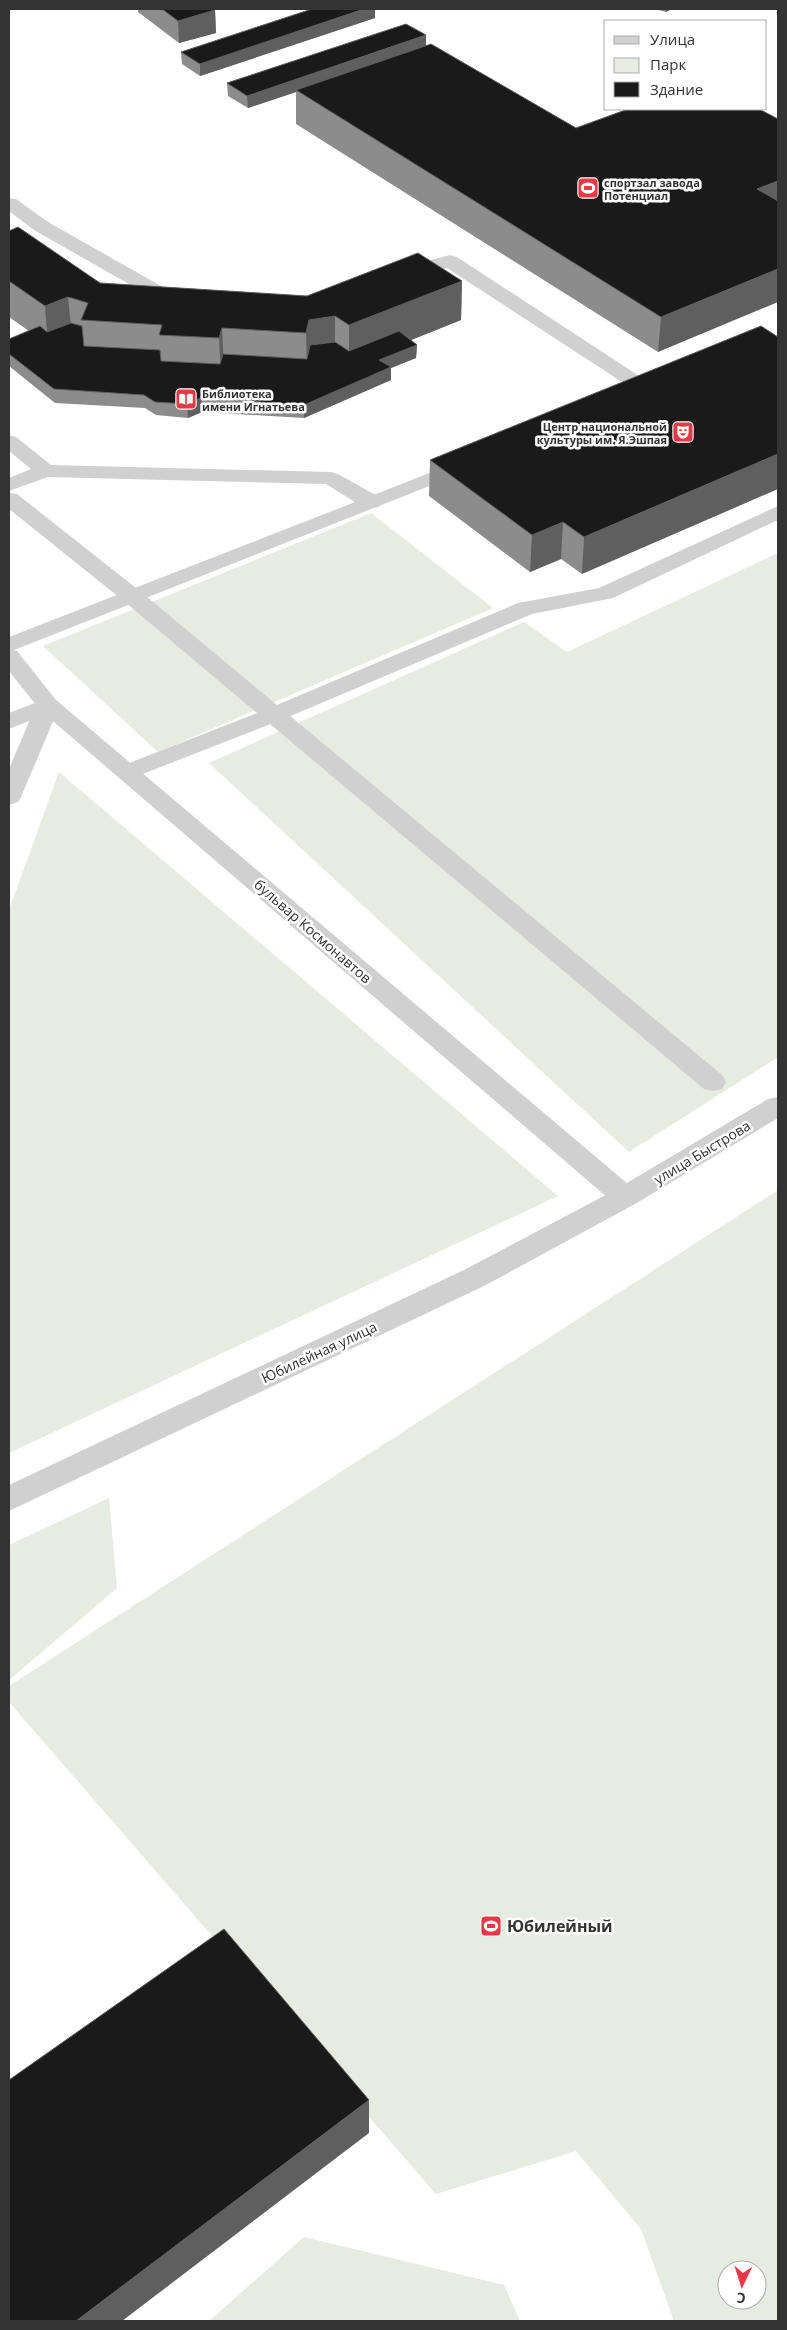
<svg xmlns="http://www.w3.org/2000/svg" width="787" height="2330" font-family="'Open Sans',sans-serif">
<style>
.green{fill:#e6ecdf;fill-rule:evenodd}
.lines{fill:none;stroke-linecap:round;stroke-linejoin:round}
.service{fill:#d0d0d0;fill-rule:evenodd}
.pedestrian{fill:#d0d0d0;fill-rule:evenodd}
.minor{fill:#d0d0d0;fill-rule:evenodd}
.tertiary{fill:#d0d0d0;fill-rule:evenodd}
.wall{fill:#8c8c8c}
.shaded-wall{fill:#5f5f5f}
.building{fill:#1a1a1a;stroke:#5f5f5f}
.labels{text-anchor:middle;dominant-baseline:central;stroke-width:5;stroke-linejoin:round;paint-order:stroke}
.far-poi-label{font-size:11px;font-weight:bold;fill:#333;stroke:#fff;text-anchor:start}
.street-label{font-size:14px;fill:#333;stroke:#fff}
.near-poi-label{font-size:16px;font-weight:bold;fill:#333;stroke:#fff;text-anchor:start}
</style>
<rect width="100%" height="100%" fill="#fff"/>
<g class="green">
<polygon points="371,513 493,608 158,752 43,646"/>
<polygon points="778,553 778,1057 629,1152 209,763 524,622 567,652"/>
<polygon points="59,772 558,1196 9,1453 9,910"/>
<path d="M778,1190V2321H674L641,2229L576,2151L436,2194L9,1702V1686ZM727,2270H757V2300H727Z"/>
<polygon points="109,1498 117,1588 9,1680 9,1545"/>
<polygon points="304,2237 504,2285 520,2321 209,2321"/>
</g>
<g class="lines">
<g class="service">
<polygon points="9,198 16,199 48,222 168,290 187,292 190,296 187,300 180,302 157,300 34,230 9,211"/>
<polygon points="450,255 457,257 659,389 662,393 659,397 652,399 645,397 447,268 400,280 393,278 390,274 393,270"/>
<polygon points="463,460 470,462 473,466 470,470 9,652 9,637"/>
<polygon points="778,506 778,520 613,598 532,614 281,720 135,777 127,779 119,777 115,772 119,767 265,710 518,603 599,588"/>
<polygon points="48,698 56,700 60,705 56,710 9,729 9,713"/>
</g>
<g class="pedestrian">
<polygon points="9,435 16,437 51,465 331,472 338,474 379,497 382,502 379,507 371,508 363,507 326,484 48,477 9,491 9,478 31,469 9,451"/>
<polygon points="9,493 17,494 141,592 722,1075 726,1082 722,1089 713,1091 704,1089 125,602 9,509"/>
</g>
<polygon class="minor" points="48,698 56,700 635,1190 639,1197 635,1204 625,1207 615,1204 40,710 36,705 40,700"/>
<g class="tertiary">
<polygon points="9,649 17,651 60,705 21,797 18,802 9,805 9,769 36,705 9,671"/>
<polygon points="778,1097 778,1118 635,1204 484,1286 9,1511 9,1485 464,1270 615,1190 768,1099"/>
</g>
</g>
<g class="wall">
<polygon points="138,9 213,9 215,10 216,33 179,43 138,12"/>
<polygon points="654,9 671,9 666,12"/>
<polygon points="375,18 200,76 182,64 181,52"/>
<polygon points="426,46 576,128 759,109 658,352 296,124 296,92 248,108 228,96 227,83"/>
<polygon points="9,231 100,283 307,296 462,281 461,320 411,340 417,345 416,358 391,368 391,380 304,418 202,412 188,418 156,415 145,408 55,403 9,366 9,339 29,331 9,317"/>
<polygon points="761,326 582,574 561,559 530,572 429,496 430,460"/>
</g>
<g class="shaded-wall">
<polygon points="364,9 375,9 375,18 200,76 200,64"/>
<polygon points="666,9 671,9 666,12"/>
<polygon points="215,10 216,33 179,43 178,21"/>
<polygon points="426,35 426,48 296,90 296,92 248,108 247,96"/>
<polygon points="778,181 778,214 757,189"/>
<polygon points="778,269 778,302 658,352 661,317"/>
<polygon points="462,281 461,320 349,365 349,325"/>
<polygon points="68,297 72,336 48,345 45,306"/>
<polygon points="335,316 335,355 307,372 306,333 309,320"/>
<polygon points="222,328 224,368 221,378 219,338"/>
<polygon points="417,345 416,358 391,368 391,380 304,418 304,405 379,360"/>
<polygon points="201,398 202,412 188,418 187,404"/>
<polygon points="778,454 778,489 582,574 584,537"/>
<polygon points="563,522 561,559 530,572 532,535"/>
<polygon points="369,2100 369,2133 122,2321 76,2321"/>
</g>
<g class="building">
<polygon points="162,9 213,9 215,10 178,21"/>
<polygon points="312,9 364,9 200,64 181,52"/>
<polygon points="406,24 426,35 247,96 227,83"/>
<polygon points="431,44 576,128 628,109 759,109 778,119 778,181 757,189 778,201 778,269 661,317 296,90"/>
<polygon points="18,227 100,283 307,296 418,253 462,281 349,325 335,316 309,320 306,333 222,328 219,338 159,335 162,325 81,320 88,303 68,297 45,306 9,281 9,231"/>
<polygon points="71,323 82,326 84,346 160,350 161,361 220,364 223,354 307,359 310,345 335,342 349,351 399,331 417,345 379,360 391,367 304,405 201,398 187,404 155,402 144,395 54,389 9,354 9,339 40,326 47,332"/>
<polygon points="761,326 778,337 778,454 584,537 563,522 532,535 430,460"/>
<polygon points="224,1929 369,2100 76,2321 9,2321 9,2080"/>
</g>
<defs>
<g id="stadium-square" transform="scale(1.125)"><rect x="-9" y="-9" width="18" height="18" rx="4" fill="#e63946" stroke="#fff"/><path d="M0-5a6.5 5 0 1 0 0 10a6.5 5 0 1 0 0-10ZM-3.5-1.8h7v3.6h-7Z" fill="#fff"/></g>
<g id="library-square" transform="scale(1.125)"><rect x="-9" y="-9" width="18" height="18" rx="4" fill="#e63946" stroke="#fff"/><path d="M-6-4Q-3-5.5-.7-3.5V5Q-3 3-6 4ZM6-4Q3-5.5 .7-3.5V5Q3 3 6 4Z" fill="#fff"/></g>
<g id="theatre-square" transform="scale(1.125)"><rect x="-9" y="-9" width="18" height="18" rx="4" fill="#e63946" stroke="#fff"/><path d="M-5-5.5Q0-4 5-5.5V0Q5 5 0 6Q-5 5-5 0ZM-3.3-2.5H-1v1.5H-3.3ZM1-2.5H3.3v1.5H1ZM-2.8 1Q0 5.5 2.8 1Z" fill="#fff"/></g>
</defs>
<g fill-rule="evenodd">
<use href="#stadium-square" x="588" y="188"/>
<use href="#library-square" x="186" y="399"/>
<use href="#theatre-square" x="683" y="432"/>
<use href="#stadium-square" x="491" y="1926"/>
</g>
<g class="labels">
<g class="far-poi-label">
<text x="604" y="182">спортзал завода<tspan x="604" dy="13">Потенциал</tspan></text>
<text x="202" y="393">Библиотека<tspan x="202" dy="13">имени Игнатьева</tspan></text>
<text x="667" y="426" text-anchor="end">Центр национальной<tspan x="667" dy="13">культуры им. Я.Эшпая</tspan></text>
</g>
<g class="street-label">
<text transform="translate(313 931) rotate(41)">бульвар Космонавтов</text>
<text transform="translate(702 1152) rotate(-31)">улица Быстрова</text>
<text transform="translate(319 1352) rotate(-25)">Юбилейная улица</text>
</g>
<g class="near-poi-label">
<text x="507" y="1926">Юбилейный</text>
</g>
</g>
<rect width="787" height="2330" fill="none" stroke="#333333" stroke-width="20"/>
<rect x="604" y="20" width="162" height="90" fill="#ffffff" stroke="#adadad"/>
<rect x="614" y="36" width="25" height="8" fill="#d0d0d0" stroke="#adadad"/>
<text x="650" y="45" font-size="15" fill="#333333">Улица</text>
<rect x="614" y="58" width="25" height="15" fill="#e6ecdf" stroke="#adadad"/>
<text x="650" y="70" font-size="15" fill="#333333">Парк</text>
<rect x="614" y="82" width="25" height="15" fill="#1a1a1a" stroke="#adadad"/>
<text x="650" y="95" font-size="15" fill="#333333">Здание</text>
<g transform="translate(742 2285) rotate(184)"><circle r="24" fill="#ffffff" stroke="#adadad"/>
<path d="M0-4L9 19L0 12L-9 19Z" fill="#e63946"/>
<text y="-8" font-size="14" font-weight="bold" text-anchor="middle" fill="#333333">С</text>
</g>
</svg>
